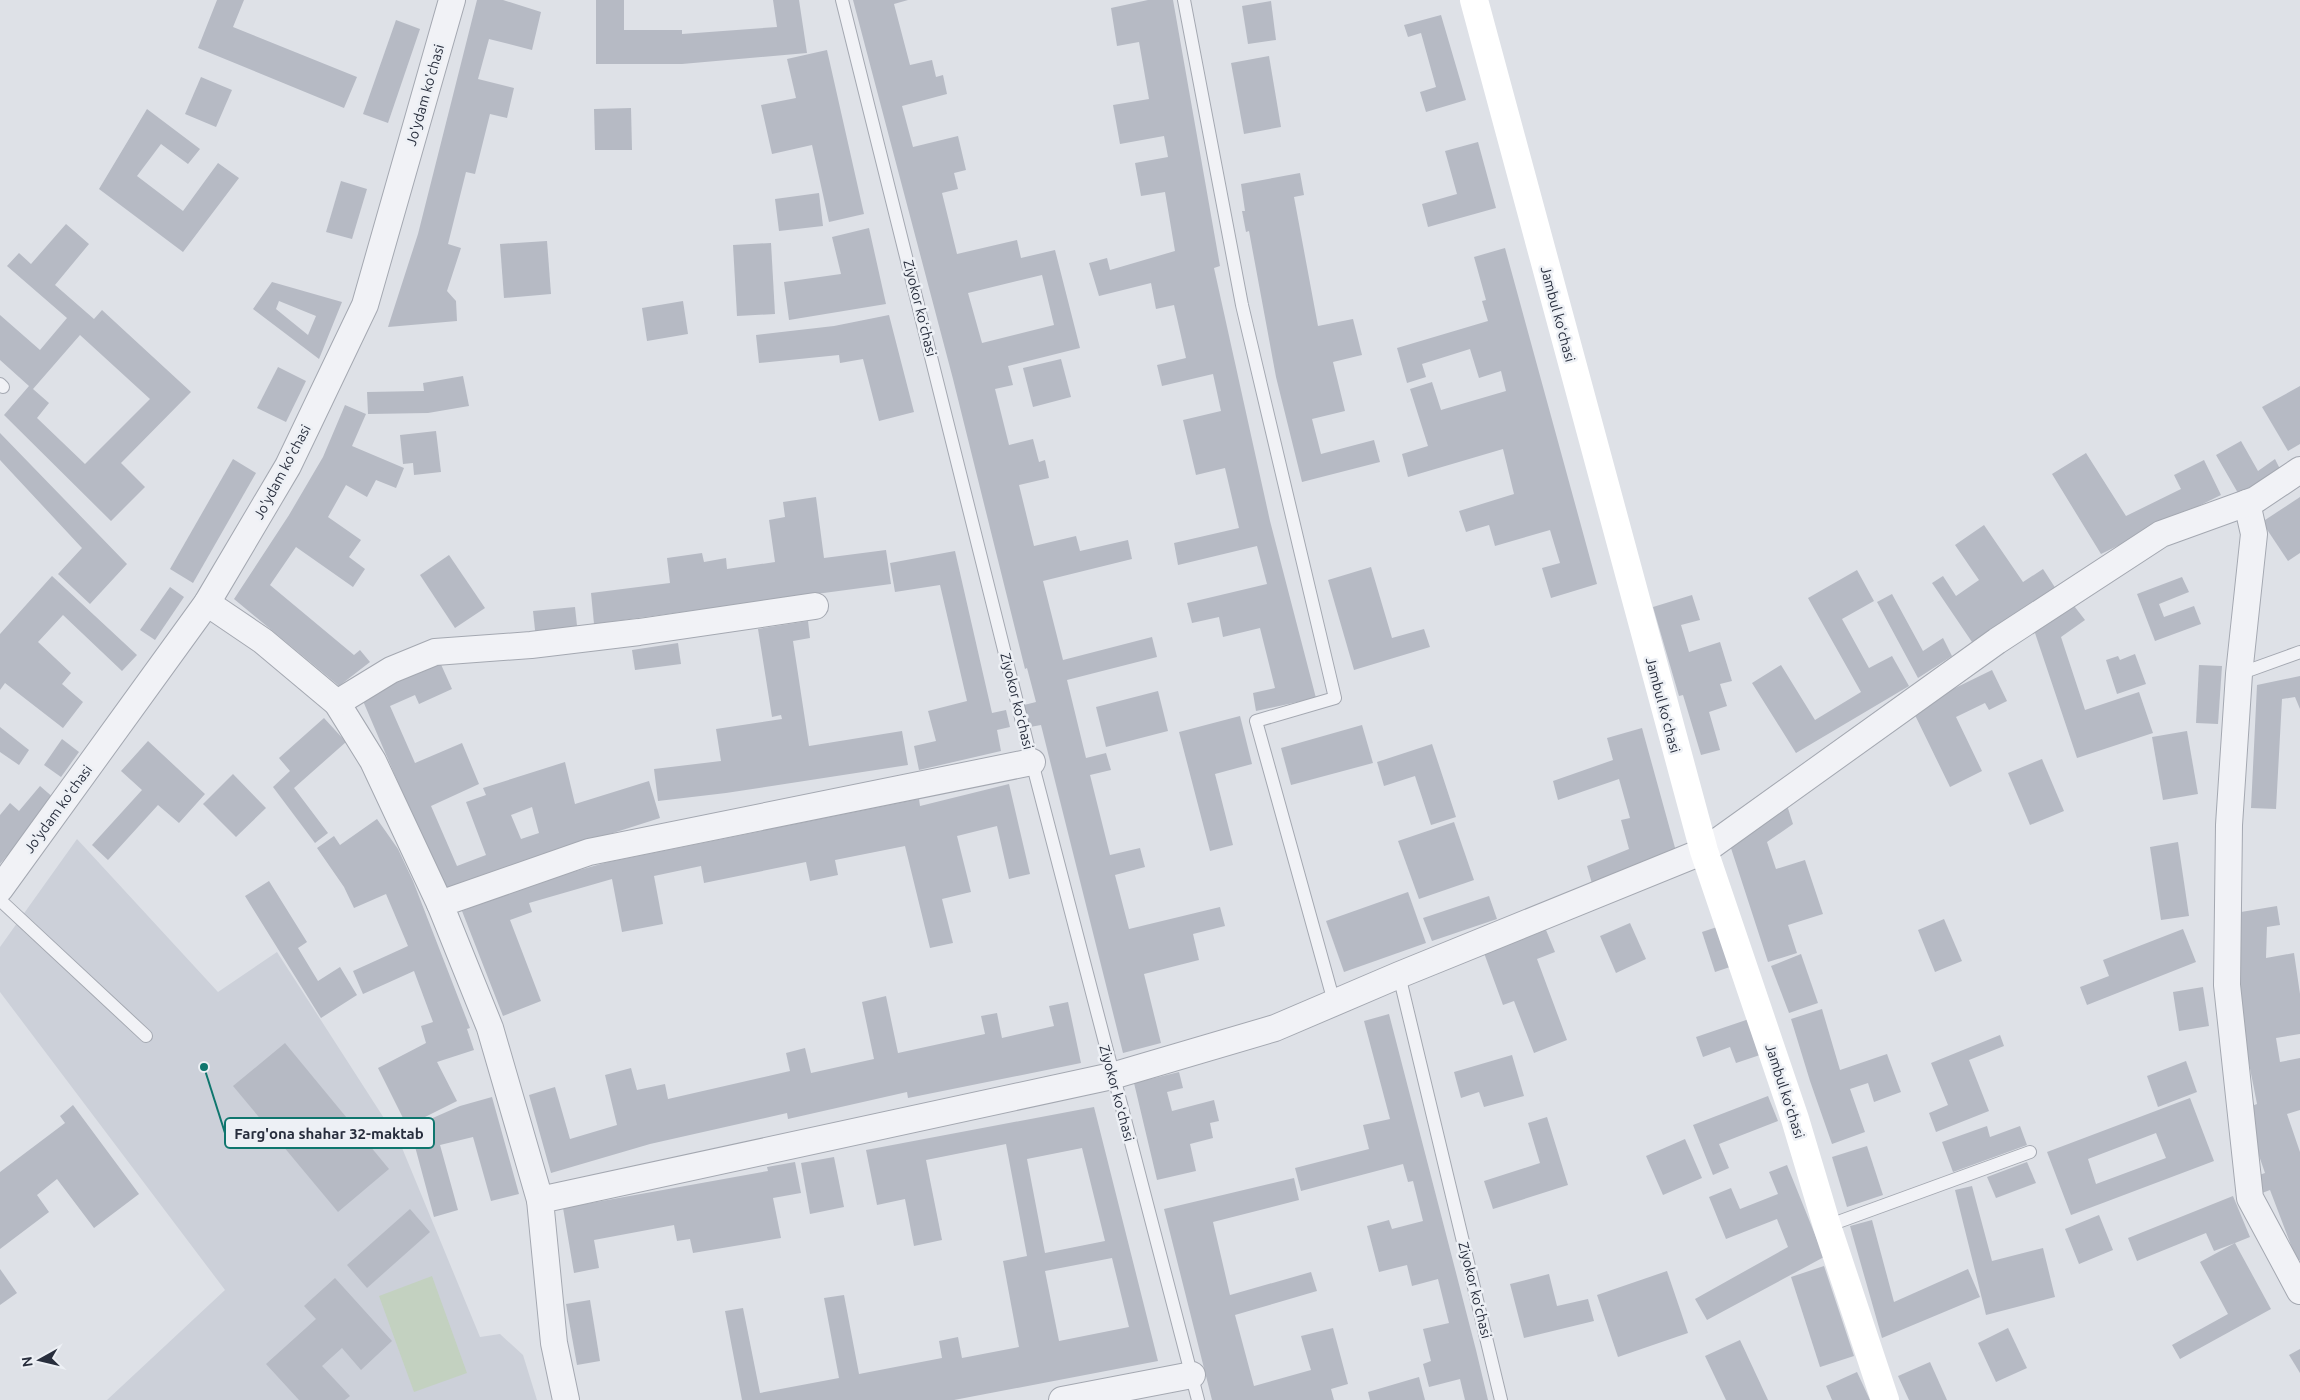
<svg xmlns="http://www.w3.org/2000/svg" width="2300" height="1400" font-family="Ubuntu,sans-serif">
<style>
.built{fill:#ccd0d9}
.green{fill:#c3d1c0}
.building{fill:#b6bac4;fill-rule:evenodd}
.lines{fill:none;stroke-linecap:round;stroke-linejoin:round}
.lane-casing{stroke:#a4a8b1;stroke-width:14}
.street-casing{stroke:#a4a8b1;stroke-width:28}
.lane{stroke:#f1f2f6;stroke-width:12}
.street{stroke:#f1f2f6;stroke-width:26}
.secondary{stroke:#fff;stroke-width:28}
.labels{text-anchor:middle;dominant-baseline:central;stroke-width:5;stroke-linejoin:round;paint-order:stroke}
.street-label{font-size:14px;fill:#282e3d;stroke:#edf0f5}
.leader{fill:none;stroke:#0f766e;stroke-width:2}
.callout-dot{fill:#0f766e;stroke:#edf0f5;stroke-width:2}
.callout{fill:#edf0f5;stroke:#0f766e;stroke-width:2}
.callout-label{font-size:15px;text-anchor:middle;font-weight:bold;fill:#282e3d}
</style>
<rect width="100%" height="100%" fill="#dee1e7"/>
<polygon class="built" points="77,839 218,992 277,952 400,1143 480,1337 500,1334 523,1355 537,1400 107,1400 225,1290 0,992 0,947"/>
<polygon class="green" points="432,1276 467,1373 414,1392 379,1296"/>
<g class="building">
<polygon points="217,0 244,0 233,27 357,77 344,108 198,48"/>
<polygon points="477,0 503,0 541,12 532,50 489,39 478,79 514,88 507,118 490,114 475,174 466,172 448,244 461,248 447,291 456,301 457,321 388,327 418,234"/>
<polygon points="596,0 624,0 624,30 682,30 682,34 777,27 773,0 799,0 807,53 682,64 596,64"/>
<path d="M853,0H908L894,4L910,65L932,60L936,77L943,75L947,94L902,106L913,147L958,136L966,170L954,173L958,189L942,193L957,254L1017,240L1021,258L1055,250L1080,348L1008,366L1013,385L995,389L1009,445L1033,439L1039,462L1045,460L1049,478L1019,485L1034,546L1076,536L1080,551L1128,540L1132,559L1043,581L1063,660L1152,637L1157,657L1067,680L1086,758L1106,753L1111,770L1090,775L1110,855L1140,848L1145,867L1115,875L1129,929L1220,907L1225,926L1193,934L1199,960L1144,974L1161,1043L1123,1053L1041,725L1030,727L1024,705L1036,702L1027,668L1025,669L953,379ZM1042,275L1054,325L982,343L968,293Z"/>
<polygon points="1148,0 1173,0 1220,266 1214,268 1270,521 1316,698 1256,711 1253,693 1275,688 1260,628 1223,637 1219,617 1192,623 1187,603 1267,584 1257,546 1178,565 1174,543 1239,528 1225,468 1196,475 1183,420 1221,411 1213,374 1162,386 1157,365 1186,358 1174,305 1156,309 1151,283 1099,296 1089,263 1107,258 1110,270 1175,251 1165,192 1141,196 1135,163 1168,157 1164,136 1120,144 1113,105 1149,99 1139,42 1117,46 1111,8"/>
<polygon points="1271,1 1276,40 1248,44 1242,6"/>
<polygon points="1441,15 1466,100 1426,112 1420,92 1436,87 1421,33 1408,37 1404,25"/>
<polygon points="396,20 420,29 388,123 363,114"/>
<polygon points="827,50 864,214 829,222 812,145 772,154 761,105 796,98 787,59"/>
<polygon points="1269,56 1281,127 1244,134 1231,63"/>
<polygon points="201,77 232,90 216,127 185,114"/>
<polygon points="631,108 632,150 595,150 594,109"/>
<polygon points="147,109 200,149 188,164 161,144 137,176 183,211 218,163 239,178 183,252 99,189"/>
<polygon points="1478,142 1496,208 1428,227 1422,204 1457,194 1445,151"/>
<polygon points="1300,173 1304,195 1294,197 1318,326 1353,319 1362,355 1333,362 1345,411 1312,419 1321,454 1374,440 1380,462 1302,482 1276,377 1249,231 1246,232 1242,211 1245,211 1241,184"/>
<polygon points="341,181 367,189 352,239 326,232"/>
<polygon points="819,193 823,226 779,231 775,199"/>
<path d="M66,224L89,244L55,285L94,319L102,310L191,392L121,463L145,487L111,521L4,415L29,386L0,360V315L40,350L67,318L7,266L19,253L31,264ZM80,335L150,399L85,464L37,418L49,403L33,389Z"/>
<polygon points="869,228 886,304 789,320 784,282 841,274 832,237"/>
<polygon points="547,241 551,294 504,298 500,244"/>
<polygon points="771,243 775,314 737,316 733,245"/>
<polygon points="1505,248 1597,584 1551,598 1542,568 1560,563 1550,530 1495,546 1489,525 1466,532 1459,511 1514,494 1503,449 1408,477 1402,454 1428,446 1410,389 1432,382 1441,410 1506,391 1501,371 1479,378 1470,349 1422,364 1426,377 1407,383 1397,348 1488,321 1482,301 1486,300 1474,257"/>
<path d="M272,282L342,302L319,359L253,309ZM279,301L316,316L308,335L276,309Z"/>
<polygon points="683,301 688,334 647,341 642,308"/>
<polygon points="889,315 914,412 879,421 863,359 840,363 839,355 759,363 756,335 834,326"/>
<polygon points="1061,359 1071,397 1033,407 1023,368"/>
<polygon points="278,367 306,381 286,422 257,408"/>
<polygon points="463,376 469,406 428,413 368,414 367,392 424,391 423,383"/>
<polygon points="2300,386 2300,444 2288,451 2262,407"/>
<polygon points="345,405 366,414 352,446 404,468 396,488 376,480 367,497 346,485 328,517 361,540 349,557 365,569 353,587 296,547 270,585 354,655 360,650 370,662 339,686 234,599 289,515 323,457"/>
<polygon points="436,431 441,472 414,475 413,463 403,464 400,435"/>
<polygon points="0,433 127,564 90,604 58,574 82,548 0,460"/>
<polygon points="2241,441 2258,471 2275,459 2281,471 2242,500 2216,455"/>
<polygon points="2086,453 2126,516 2181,489 2174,475 2204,460 2221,495 2101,554 2052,474"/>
<polygon points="233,459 256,473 193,583 170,569"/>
<polygon points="816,497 824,558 886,550 891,584 594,624 591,593 670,583 667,558 702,553 704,562 726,558 727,569 775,562 769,520 785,517 783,502"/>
<polygon points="2300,497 2300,553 2288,561 2262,522"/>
<polygon points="1984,525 2023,582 2043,569 2056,589 1974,645 1932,583 1943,576 1956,596 1979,580 1955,545"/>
<polygon points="955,551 992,713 1006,710 1010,727 997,730 1001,751 919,770 914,746 936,741 928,711 967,701 940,585 895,592 890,563"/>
<polygon points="449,555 485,608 455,628 420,575"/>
<polygon points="1371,567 1392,638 1424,629 1430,647 1354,670 1328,580"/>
<polygon points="1857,570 1874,601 1842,619 1869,668 1892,656 1909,686 1796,753 1752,683 1781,665 1815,720 1861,692 1808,598"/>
<polygon points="52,576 137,655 122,671 63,615 38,642 71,673 62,684 83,702 63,728 5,683 0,690 0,634"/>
<polygon points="2182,577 2189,592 2159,604 2164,617 2194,606 2201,624 2155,641 2137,594"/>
<polygon points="170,587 184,597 155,640 140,630"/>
<polygon points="1892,594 1923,651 1943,638 1952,656 1918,678 1877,602"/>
<polygon points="1692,595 1700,620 1681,625 1689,652 1720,642 1732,681 1720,684 1727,706 1709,712 1720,750 1701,755 1683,695 1679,696 1653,607"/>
<polygon points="2071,602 2085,620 2061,637 2085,710 2139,692 2153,733 2077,758 2034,630"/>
<polygon points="575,607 578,635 536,639 533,611"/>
<polygon points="808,621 810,638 793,641 809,746 902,731 908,765 726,793 658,801 654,769 721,761 716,729 782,719 781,715 772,717 758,629"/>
<polygon points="678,643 681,664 635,670 632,650"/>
<polygon points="2135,654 2146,684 2117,694 2106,660 2118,656 2120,660"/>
<path d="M439,660L452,689L419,704L415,695L390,706L415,763L462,743L479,784L431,806L457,866L486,855L466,802L486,795L483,788L565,762L575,804L649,781L660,818L566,848L445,892L360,694ZM532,807L539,833L521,839L511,815Z"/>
<polygon points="2199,665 2222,666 2218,724 2196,723"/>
<polygon points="1992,670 2007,701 1989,710 1985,703 1956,717 1982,771 1950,787 1912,709"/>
<polygon points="2300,676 2300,709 2295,697 2282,699 2276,809 2251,808 2257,685"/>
<polygon points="1158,691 1168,731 1106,747 1096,707"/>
<polygon points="1240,716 1252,764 1215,774 1233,845 1210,851 1179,732"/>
<polygon points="324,718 346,742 294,788 328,833 315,843 273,787 290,771 279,758"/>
<polygon points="1362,725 1373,763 1291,785 1281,748"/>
<polygon points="0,727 29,750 19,765 0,752"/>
<polygon points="1642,728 1677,855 1593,887 1587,866 1629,849 1621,820 1630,818 1619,779 1558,800 1553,781 1613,760 1607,738"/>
<polygon points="2187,731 2198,794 2163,800 2152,737"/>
<polygon points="62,739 79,752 61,777 44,765"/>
<polygon points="148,741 205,794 179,823 158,805 108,860 92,845 142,790 121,771"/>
<polygon points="1432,744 1456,817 1431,825 1415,776 1384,786 1377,762"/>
<polygon points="2042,759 2064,811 2030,825 2008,773"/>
<polygon points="233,774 266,808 236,837 203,804"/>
<polygon points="1009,784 1030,874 1009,879 997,826 957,836 971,892 942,899 953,943 930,948 905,846 835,860 838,875 810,881 806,862 704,883 701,866 654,876 663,924 622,932 612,879 529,903 532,912 510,920 541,1001 503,1016 462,911 523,886 608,862 919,799 920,806"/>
<polygon points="40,786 55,799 0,864 0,815 10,803 19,811"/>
<polygon points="1786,802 1793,824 1767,842 1776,869 1805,860 1823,914 1788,925 1797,953 1768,962 1729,842"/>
<polygon points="377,819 398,849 413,881 470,1028 467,1029 474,1050 437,1062 457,1101 407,1126 378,1068 426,1043 421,1026 433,1022 414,971 363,994 353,971 408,946 386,894 354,908 344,887 317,848 334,836 340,845"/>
<polygon points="1454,822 1474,880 1419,899 1398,841"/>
<polygon points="2178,842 2189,916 2161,920 2150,847"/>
<polygon points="269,881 307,942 298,948 318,981 340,967 357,995 321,1018 245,896"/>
<polygon points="1408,892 1426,943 1344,972 1326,921"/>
<polygon points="1489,896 1497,919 1432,941 1423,918"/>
<polygon points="2277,906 2280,925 2267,927 2266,958 2294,953 2300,994 2300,1034 2276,1038 2280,1062 2300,1058 2300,1110 2287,1114 2300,1152 2300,1260 2297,1261 2270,1190 2262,1193 2256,1176 2265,1173 2243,1109 2257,1104 2245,1043 2247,1043 2238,985 2241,912"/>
<polygon points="1944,919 1962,961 1935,972 1918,930"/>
<polygon points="1630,923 1646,959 1616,973 1600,936"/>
<polygon points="1723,925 1736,965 1715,972 1702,932"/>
<polygon points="2183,929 2196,962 2087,1005 2080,987 2109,976 2103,960"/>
<polygon points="1546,930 1555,952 1537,959 1567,1040 1534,1053 1514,1001 1503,1005 1484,953"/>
<polygon points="1801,954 1818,1003 1789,1013 1771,966"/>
<polygon points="2203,987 2209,1026 2179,1031 2173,992"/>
<polygon points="886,996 898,1053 985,1034 981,1016 997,1013 1002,1038 1054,1026 1049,1006 1068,1002 1081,1063 908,1098 907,1092 788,1119 787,1113 650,1144 551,1173 529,1095 555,1087 570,1139 617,1125 605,1075 631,1068 637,1090 665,1084 668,1099 790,1071 786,1053 805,1048 811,1073 874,1059 862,1002"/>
<polygon points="1822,1009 1840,1070 1887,1054 1901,1092 1874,1102 1868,1083 1850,1089 1865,1132 1832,1144 1810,1081 1791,1019"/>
<polygon points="1389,1014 1476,1350 1488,1400 1465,1400 1460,1379 1429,1387 1423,1364 1431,1361 1423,1329 1449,1323 1438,1279 1412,1286 1407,1265 1379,1272 1367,1226 1389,1220 1392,1229 1423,1221 1413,1181 1408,1182 1403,1164 1301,1191 1295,1168 1369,1149 1363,1125 1390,1119 1364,1021"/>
<polygon points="1752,1018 1763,1054 1736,1063 1730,1047 1703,1057 1696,1037"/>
<polygon points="2000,1035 2004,1046 1969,1060 1989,1111 1936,1132 1929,1113 1948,1105 1931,1063"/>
<polygon points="285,1043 389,1169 338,1212 233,1086"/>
<polygon points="1512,1055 1524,1096 1484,1107 1479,1092 1461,1098 1454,1072"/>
<polygon points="2186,1061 2197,1092 2158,1107 2147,1076"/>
<polygon points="1179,1072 1183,1088 1167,1092 1172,1111 1214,1100 1219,1121 1210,1123 1213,1138 1190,1144 1196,1171 1157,1180 1134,1083"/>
<polygon points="1768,1096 1778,1121 1719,1144 1729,1168 1713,1175 1693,1125"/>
<polygon points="492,1097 519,1194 491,1201 473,1137 440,1145 458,1210 434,1217 410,1128 460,1106"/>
<path d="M2190,1098L2214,1161L2071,1215L2047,1152ZM2156,1133L2166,1158L2096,1184L2088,1159Z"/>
<polygon points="73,1105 139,1194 94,1228 57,1179 37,1195 49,1212 0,1249 0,1172 65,1123 60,1116"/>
<path d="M1094,1107L1158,1361L954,1400H742L725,1311L743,1308L760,1393L839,1378L824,1298L844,1295L859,1374L942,1358L939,1341L958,1337L962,1358L1019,1347L1003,1261L1027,1256L1006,1144L926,1160L942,1240L914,1246L905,1199L877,1205L866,1150ZM1082,1148L1105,1241L1045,1253L1027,1159ZM1112,1258L1129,1327L1059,1341L1045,1271Z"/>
<polygon points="1547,1117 1568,1185 1493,1209 1484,1181 1540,1163 1528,1123"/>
<polygon points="1987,1126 1990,1137 2020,1126 2027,1145 1953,1172 1942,1142"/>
<polygon points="1685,1139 1702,1178 1663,1195 1646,1156"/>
<polygon points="1867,1146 1883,1195 1847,1207 1832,1157"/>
<polygon points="834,1157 844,1207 810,1214 801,1163"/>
<polygon points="795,1162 801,1193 773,1198 781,1238 693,1253 690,1239 677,1241 674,1225 594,1240 599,1268 574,1273 563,1208 768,1171 767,1167"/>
<polygon points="2027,1162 2036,1183 1996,1198 1987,1177"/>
<polygon points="1787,1165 1824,1257 1707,1320 1695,1299 1788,1247 1777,1219 1726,1239 1709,1197 1731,1188 1740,1209 1778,1194 1769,1172"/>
<polygon points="1294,1178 1299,1200 1213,1222 1230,1295 1311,1272 1317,1291 1235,1315 1254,1386 1311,1370 1301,1336 1333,1328 1348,1384 1331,1389 1334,1400 1212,1400 1164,1209"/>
<polygon points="1972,1186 1992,1261 2043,1248 2055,1297 1986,1315 1955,1190"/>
<polygon points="2233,1196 2250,1237 2235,1243 2271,1309 2180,1359 2172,1345 2228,1314 2200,1262 2235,1243 2214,1251 2206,1233 2137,1261 2128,1238"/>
<polygon points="410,1209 430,1232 367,1288 347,1265"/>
<polygon points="2099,1215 2113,1250 2079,1264 2065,1229"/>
<polygon points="1872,1220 1894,1302 1968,1269 1980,1297 1882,1338 1850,1226"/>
<polygon points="1824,1266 1854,1356 1820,1367 1791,1277"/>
<polygon points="0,1269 17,1293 0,1305"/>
<polygon points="1667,1271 1688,1333 1618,1357 1597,1295"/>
<polygon points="1549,1274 1557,1306 1588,1299 1594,1321 1524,1338 1510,1284"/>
<polygon points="335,1278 392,1341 361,1370 342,1348 322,1366 350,1396 345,1400 299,1400 266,1364 316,1319 304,1306"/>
<polygon points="590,1300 600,1361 577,1365 566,1304"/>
<polygon points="2008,1328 2027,1368 1996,1382 1978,1343"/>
<polygon points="1740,1340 1768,1400 1726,1400 1705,1356"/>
<polygon points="2300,1349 2300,1373 2289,1355"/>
<polygon points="1930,1362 1947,1400 1909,1400 1898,1376"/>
<polygon points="1857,1372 1870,1400 1832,1400 1826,1386"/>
<polygon points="1419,1377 1425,1400 1370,1400 1368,1392"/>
</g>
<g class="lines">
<g class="lane-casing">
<g id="lane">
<polyline points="842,0 1032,762 1198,1400"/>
<polyline points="1184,0 1242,305 1335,698 1256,721 1334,1002"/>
<polyline points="0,384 3,387"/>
<polyline points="2239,674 2300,652"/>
<polyline points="0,900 146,1036"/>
<polyline points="1399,975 1501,1400"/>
<polyline points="1827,1226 2030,1152"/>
</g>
</g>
<g class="street-casing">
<g id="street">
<polyline points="2247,503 2254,534 2239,674 2229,825 2227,985 2250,1198 2300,1291"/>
<polyline points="207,603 263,641 337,703 373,761 440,904"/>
<polyline points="337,703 391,670 435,652 531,645 639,632 815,606"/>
<polyline points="0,889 207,603 288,466 365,305 452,0"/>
<polyline points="540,1200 490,1028 440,904 589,852 1032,762"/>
<polyline points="566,1400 554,1343 540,1200 1112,1076 1275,1028 1399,975 1704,851 1997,641 2161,534 2255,500 2300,470"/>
<polyline points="1062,1400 1192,1375"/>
</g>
</g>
<use href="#lane" class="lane"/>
<use href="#street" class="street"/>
<polyline class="secondary" points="1474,0 1704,851 1795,1119 1827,1226 1885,1400"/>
</g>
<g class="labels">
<g class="street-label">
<text transform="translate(425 95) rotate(-74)">Jo'ydam ko'chasi</text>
<text transform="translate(920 308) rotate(76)">Ziyokor koʻchasi</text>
<text transform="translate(1558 314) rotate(75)">Jambul koʻchasi</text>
<text transform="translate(282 472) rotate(-62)">Jo'ydam ko'chasi</text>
<text transform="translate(1017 701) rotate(76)">Ziyokor koʻchasi</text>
<text transform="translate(1663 705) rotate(75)">Jambul koʻchasi</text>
<text transform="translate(58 809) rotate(-54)">Jo'ydam ko'chasi</text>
<text transform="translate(1785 1091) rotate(72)">Jambul koʻchasi</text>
<text transform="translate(1117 1093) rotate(75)">Ziyokor koʻchasi</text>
<text transform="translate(1475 1290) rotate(76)">Ziyokor koʻchasi</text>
</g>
</g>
<path class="leader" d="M204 1067L225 1133"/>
<circle class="callout-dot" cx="204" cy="1067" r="5"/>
<rect class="callout" x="225" y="1118" width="209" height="30" rx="5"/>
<g class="callout-label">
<text x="329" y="1139">Farg'ona shahar 32-maktab</text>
</g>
<g transform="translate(40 1360) rotate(262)" stroke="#edf0f5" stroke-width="4" paint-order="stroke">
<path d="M0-4L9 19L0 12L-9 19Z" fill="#282e3d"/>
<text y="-8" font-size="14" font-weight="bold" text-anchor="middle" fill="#282e3d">N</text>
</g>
</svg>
